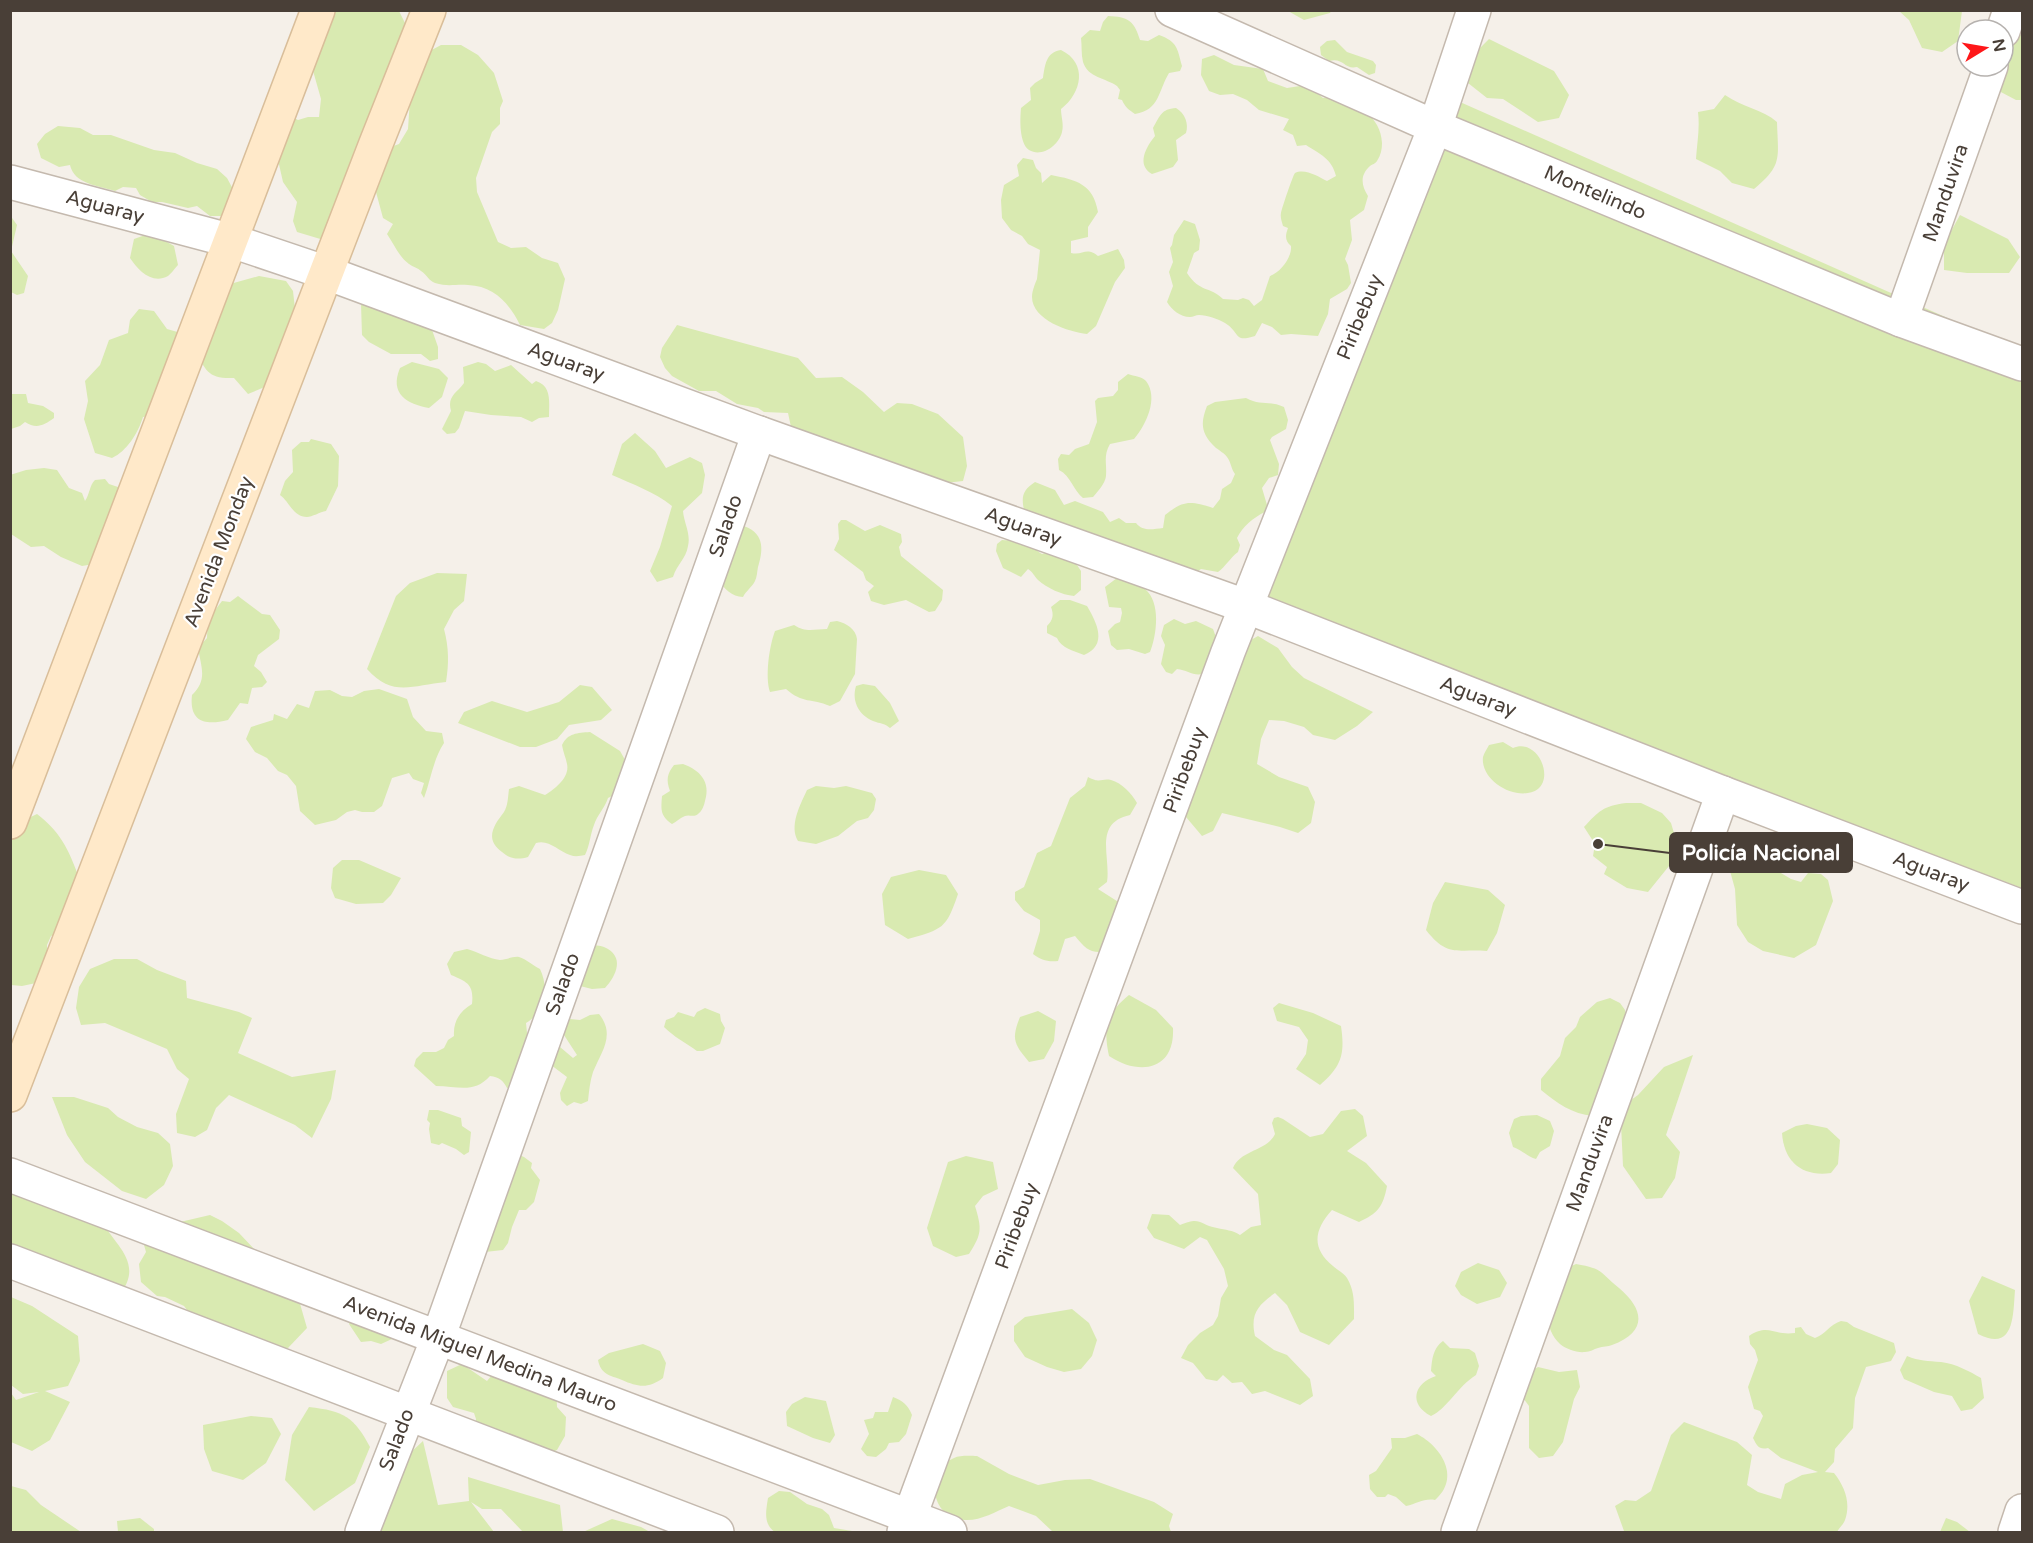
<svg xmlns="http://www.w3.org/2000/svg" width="2033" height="1543" font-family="'Varela Round',sans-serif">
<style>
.green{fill:#d9eab1}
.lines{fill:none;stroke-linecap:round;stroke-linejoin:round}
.street-casing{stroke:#c4b9ae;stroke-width:36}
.secondary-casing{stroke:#d9be9a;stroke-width:36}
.street{stroke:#fff;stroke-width:33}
.secondary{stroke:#ffe9c9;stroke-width:33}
.labels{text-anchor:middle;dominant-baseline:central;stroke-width:4.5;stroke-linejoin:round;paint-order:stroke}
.street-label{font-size:20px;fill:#493f37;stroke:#fff}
.leader{fill:none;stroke:#493f37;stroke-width:2}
.callout-dot{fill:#493f37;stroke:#fff;stroke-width:2}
.callout{fill:#493f37;stroke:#493f37;stroke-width:2}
.callout-label{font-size:21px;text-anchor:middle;font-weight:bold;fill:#fff}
</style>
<rect width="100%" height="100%" fill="#f5f0e9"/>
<g class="green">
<polygon points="333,11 399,11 405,23 413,63 327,241 297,232 293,221 297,202 283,182 278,160 277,109 298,120 308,117 319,117 321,99 304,39"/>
<polygon points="1288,11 1331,11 1330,13 1304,20"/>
<polygon points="1899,11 1962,11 1958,41 1942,52 1922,48 1909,20"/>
<path d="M1108,16C1128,17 1134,20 1140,40L1148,41L1159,35C1178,42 1177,48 1182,66L1180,71L1169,73C1158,91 1160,110 1135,114C1129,110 1125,107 1122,100L1118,99L1120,90L1117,86C1106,78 1088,78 1083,62C1081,54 1082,46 1081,38L1090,30L1100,31L1103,22Z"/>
<polygon points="2022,34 2022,100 2016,100 1997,90 2015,38"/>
<polygon points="1489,39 1554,71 1569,95 1559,118 1538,122 1503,99 1487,98 1468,83 1477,51"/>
<path d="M1335,40L1347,52L1373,61L1376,65L1375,73L1369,75L1357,67C1344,70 1344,57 1329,61L1321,55L1320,47L1327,41Z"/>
<path d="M441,45H461L478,55L494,73L503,101L500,108V124L492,132L476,178L477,192L498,242L511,248L526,247L542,258L558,263L565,279L558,310L552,323L544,329L520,325C509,303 494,286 468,285C455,284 448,287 435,283C429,281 427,275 421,271C418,268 413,267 409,264C399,257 394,244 387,234L393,224L383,218L373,181L383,150L399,144L408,129L411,84L428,52Z"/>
<path d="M1061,50C1088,63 1082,93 1061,109C1061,117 1064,124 1062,132C1059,145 1042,158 1029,150C1019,143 1020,119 1021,108L1031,100L1030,88L1035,83L1043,78C1045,65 1046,52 1061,50Z"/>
<path d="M1214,55L1234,65L1263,69L1268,81L1287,88L1300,86L1315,91L1323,98L1336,95C1357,105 1381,116 1382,143C1382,149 1381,155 1377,161C1375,164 1373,164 1370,166C1360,175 1361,185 1368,196L1364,210L1350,220L1352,240L1345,259L1348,265L1351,283L1347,289L1330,299L1328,314L1318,336L1291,334L1281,335L1272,327L1262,323L1255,336C1233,343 1241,333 1225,323C1218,319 1207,315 1199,315C1196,315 1193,317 1190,317C1180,317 1172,310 1167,302L1173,286L1169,272L1173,262L1170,248L1172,245L1174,235L1184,220L1195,224L1200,240L1199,250L1194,253L1187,273C1200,293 1210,286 1223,299L1238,300L1243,298L1249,300L1254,306L1262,300L1270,276C1281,272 1292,257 1291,246C1285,241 1285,236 1288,228L1283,226C1282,222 1280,217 1281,213C1282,208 1293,175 1295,173C1305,168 1319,177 1327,181L1336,176C1332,159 1320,154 1306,145L1297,146L1293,135L1283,130L1289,119L1259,110L1247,100L1233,94L1220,95L1209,91L1201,75L1202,59Z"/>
<polygon points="1433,90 2022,351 2022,888 1245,606"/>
<path d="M1725,95C1742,107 1762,109 1777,122C1778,158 1783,165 1754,189L1732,183L1720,171L1696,159C1697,143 1700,129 1698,112L1714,109Z"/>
<path d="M1176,108C1185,113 1189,124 1186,133L1176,140L1178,160L1173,167L1152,174C1136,165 1146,147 1155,136L1153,128C1160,116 1161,109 1176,108Z"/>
<path d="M58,126L80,128L93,135H111L154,150L175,153L197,163L217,169L227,178L234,191L223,216H210L197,206L188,208L162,202H152L140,195L136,188L123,187L115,191C99,186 74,184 70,165L59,167L41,158L37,144L45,134Z"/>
<path d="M1023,158L1033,160L1036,168L1041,173L1042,183L1051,175C1077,180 1093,184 1098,212L1088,227V237L1071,241V253C1083,256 1086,246 1098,256L1118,249L1124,260L1125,268L1115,282L1096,326L1087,334C1069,332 1032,320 1032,297C1032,291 1035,284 1037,279C1038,269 1039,260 1040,250L1028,244L1022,236L1011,230L1002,218L1001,200L1004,185L1019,176L1017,165Z"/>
<polygon points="10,215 17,225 11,251 28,276 24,293 17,295 11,292"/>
<polygon points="1960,215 2008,239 2020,257 2009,273 1967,273 1944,270 1944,244"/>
<path d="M151,233L174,246L178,265C175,268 171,274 168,276C152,285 138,270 130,258L134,239Z"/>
<path d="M259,276L286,281L293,291L296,318L267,386L248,394L234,378C208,379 206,371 195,350L230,284Z"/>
<polygon points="367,297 431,327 438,347 438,359 430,361 421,354 391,354 369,342 362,335 361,304"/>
<path d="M139,309L154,311L167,329L181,333L149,416L143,417C138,433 127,451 112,458L95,453L84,419L88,401L85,381L100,365L109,340L128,333L130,320Z"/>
<polygon points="677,325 798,358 816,378 842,377 863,392 884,412 897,403 912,404 938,414 963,437 967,466 963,481 945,483 791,427 788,413 764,412 758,408 737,404 716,391 699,391 672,376 665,368 660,357 662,348"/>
<path d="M412,362L439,369L448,378L442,397L429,408C407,404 389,394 400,368Z"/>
<path d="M478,362L486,364L495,371L511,365L532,384L536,381C552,386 549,402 549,417L539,418L532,422L521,417L491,415L465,411L459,428L455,433L447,434L442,429L451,411C447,396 456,394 464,383L463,367Z"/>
<path d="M1128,374C1134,376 1143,377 1146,381C1159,398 1146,425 1134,439L1110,444C1103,456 1107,463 1106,476C1105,484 1098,491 1093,497L1083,498C1073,490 1071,476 1059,470L1058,459L1061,454L1069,455L1075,449L1089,444L1097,422L1095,401L1098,398L1113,396L1118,390V382Z"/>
<path d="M11,394H26L28,403L43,406L54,413V418C43,426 36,429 25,422L20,426L11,429Z"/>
<path d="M1246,398C1260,406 1268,400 1284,407L1288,420L1286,429L1272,437L1270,440L1279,464L1278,475L1269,478L1262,488L1267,505L1265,512C1254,517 1242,527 1237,538L1240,545L1238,552C1230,558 1226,566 1218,572L1201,569L1195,573L1101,544L1097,535L1074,536L1024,510C1021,496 1023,490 1035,482L1055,490L1064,505L1075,501L1103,512L1110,522L1119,518L1126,523H1136C1143,532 1153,529 1163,528L1165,515C1184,500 1190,501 1213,508L1220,499L1222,489L1231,483L1235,474C1231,469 1231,462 1227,457C1225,454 1219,450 1216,448C1201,434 1200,424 1207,406L1215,402Z"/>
<path d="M635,433L655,451L666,468L690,457L702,463L705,475L702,493L683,511C684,523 691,534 688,546C686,559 677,564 673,577L657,582L650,571L660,547L672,506C655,492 632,484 612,475L622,444Z"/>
<path d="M311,439L331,444L339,456L338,486L326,511C320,512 312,517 307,517C293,517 289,501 280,495L285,481L293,472L292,450L301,442H309Z"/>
<path d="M44,468L57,470L69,488L82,493L85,501C90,494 89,486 95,480L105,479L109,484L118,487L121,499L101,534V547L94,564L82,566L61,557L44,546L31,547L11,534L10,475L26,470Z"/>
<polygon points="841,520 846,520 865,531 880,525 901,534 902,542 899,547 901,556 943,590 942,600 935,611 929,612 906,600 884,605 871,601 868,592 874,586 866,580 863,572 834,550 839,539 838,524"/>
<path d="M741,525C764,532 764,548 758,567C757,572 757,577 755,581C752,587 746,591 743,597C732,597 724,588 717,579Z"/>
<path d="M1002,540C1010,541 1020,539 1027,541C1033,544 1036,551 1042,554L1049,552L1071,556L1081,571V590L1074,596C1062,595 1047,588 1038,580C1034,576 1033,572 1028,569L1021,577L1003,568L996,551L997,544Z"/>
<path d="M437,573L467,574L464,601L454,610L444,629C449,648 449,664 446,682C412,685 393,698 367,669L396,596L410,583Z"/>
<path d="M1130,577C1135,582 1140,585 1145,589C1161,602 1157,635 1150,652L1145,654L1129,649L1117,650L1111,645L1108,631L1115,624L1120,622L1122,613L1121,608L1109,607L1105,587L1117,578Z"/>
<path d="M238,596L262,614L270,615L280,630L279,639L258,655L254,666L261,672L267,682L262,687L252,688L248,704L240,703L228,720C204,726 189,721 192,695C208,680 201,667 198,648L207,638C207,623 213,612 222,601L230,602Z"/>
<path d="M1060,600H1070L1087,606C1097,623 1108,645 1084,655C1074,651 1061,648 1057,638L1047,633V626C1053,620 1054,615 1051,607Z"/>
<path d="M1174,619L1185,624L1196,621L1213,629L1217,640L1202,674C1193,676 1187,670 1177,669L1172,674L1166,672L1161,664L1165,645L1161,636L1164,625Z"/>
<path d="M837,621C846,623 856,629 857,639L855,674L840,701L830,706C811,698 803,704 786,689L770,692C765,677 769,647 775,631L794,625C806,633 814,629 827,629L830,622Z"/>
<polygon points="1258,636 1278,648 1292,667 1304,678 1373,712 1357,726 1335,740 1313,735 1304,727 1284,721 1269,720 1261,739 1257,764 1279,777 1308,787 1315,802 1311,823 1298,833 1280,827 1222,813 1213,831 1202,836 1186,817 1193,786 1242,645"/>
<path d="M863,684L875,686L890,703L899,721L890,728C884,723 882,724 876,722C860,717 851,702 856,686Z"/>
<polygon points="580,685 592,687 612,710 601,720 569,725 557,739 536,747 520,747 458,723 464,712 492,701 527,712 559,702"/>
<path d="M379,689L407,699L413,717L426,731L442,733L444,743C433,760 431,779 424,798L421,793L424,783L413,779L409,773L392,778L382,806L374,812H362L355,810L347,812L336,820L315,825L300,811L296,786L287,775L278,771L267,758L255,752L246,739L251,727L273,720L274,714L287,719L297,704L309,708L315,691L330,690L342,696L352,697L364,691Z"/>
<path d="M590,732L620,751L628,765L620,792L608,798C605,808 597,815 594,825C590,835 590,845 585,855C580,856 575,857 570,855C558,851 549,839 536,843L528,857C518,860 510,859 502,852C484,839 494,825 504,812C508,806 508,796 509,789L519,786L545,795C555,789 570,777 567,764C566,758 563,752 562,745C568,733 577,733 590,732Z"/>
<path d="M1503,742L1513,748C1537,738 1554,776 1538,789C1519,803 1480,782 1483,757C1484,753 1487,749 1489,745Z"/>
<path d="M683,764C700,770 711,782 705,801C704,806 702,811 698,814C693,818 690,814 685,816C680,818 676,822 672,824C660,816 661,809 662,796L670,791C666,780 667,774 674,765Z"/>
<path d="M1088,777C1101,784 1101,778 1111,780C1122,783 1132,794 1137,803L1130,815C1093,823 1111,857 1107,882L1098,889L1120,903L1109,951C1090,954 1087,950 1075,936L1065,939L1058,961C1047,962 1041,960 1033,954L1040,931V920L1024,911L1015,900V892L1024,887L1037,853L1051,846L1070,798L1085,786Z"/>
<path d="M816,786L834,788L846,786L872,793L876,799L874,810L868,818L857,821L838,836L816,844L798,841C789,826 800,805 807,790Z"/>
<path d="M1626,803H1641L1662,813L1671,823L1676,840L1669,866L1648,892L1627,888L1604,874L1607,867L1593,856L1595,844L1584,827C1599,811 1603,806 1626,803Z"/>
<path d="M37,814C63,834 70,853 81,883L59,933L51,936L47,945V963L36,983L22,986L11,985L10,827Z"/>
<polygon points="1733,855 1746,857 1759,867 1771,867 1791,879 1801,882 1808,873 1821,874 1828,880 1833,901 1816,945 1794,958 1763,951 1748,942 1737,925 1735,889 1727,860"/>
<polygon points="342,860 359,860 401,878 391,895 383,903 356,904 335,898 331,888 333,868"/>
<path d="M919,870L946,875L958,894C946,929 943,929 908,939L885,925L882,894L891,877Z"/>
<path d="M1445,882L1488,890L1505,905L1497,933L1487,951C1456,949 1447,957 1426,930L1433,903Z"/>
<path d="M590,944C594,946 600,945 604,947C625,956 617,975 605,988L592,989L576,985Z"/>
<path d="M467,949C478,952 489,959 500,960C506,960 513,956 519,957C526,959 534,966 540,969C549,988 546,1011 526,1023L528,1043L514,1087L507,1088C503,1080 499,1077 490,1076C474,1094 458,1086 436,1086L414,1066L416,1059L423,1052H436L444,1048L448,1040L454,1036C453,1021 460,1011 472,1004C474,985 468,982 451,975L447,964L454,952Z"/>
<polygon points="114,959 137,959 157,970 186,981 187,998 239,1012 252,1018 238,1053 292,1077 336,1070 331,1099 312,1138 295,1125 229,1095 216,1108 207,1130 195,1137 177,1133 176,1114 189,1079 177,1069 167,1049 105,1023 81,1025 76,1008 79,987 90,969"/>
<path d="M1129,995L1156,1010L1173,1028C1175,1071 1139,1076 1109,1056C1103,1027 1106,1014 1129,995Z"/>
<path d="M1610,998L1620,1003L1625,1010L1629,1029L1593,1116C1572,1114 1557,1103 1541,1090V1079L1560,1056L1565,1038L1576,1027L1580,1017L1597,1002Z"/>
<path d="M1279,1003L1313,1013L1341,1026C1345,1054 1342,1066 1320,1085L1296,1069L1306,1054L1308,1040L1299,1027L1277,1021L1273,1008Z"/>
<path d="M705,1008L720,1014L721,1021L725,1028L720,1044L703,1051H697C686,1043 674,1037 664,1027L666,1020L674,1017L678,1012L694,1017L697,1012Z"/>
<path d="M1038,1011L1056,1021L1054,1041L1044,1059L1029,1062C1014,1044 1011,1039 1020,1017Z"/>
<path d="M599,1014C616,1035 601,1052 593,1072C590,1081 589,1091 588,1101L581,1104L574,1102L567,1106L561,1100L560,1093L567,1077L551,1065L552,1051L560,1047L573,1058L577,1055L562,1032L563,1024L570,1019L580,1020L590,1015Z"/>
<polygon points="1693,1055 1666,1135 1680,1152 1675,1178 1662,1198 1646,1199 1623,1166 1621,1124 1627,1103 1638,1095 1664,1067"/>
<polygon points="52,1097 74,1097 108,1108 118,1117 137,1127 158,1133 170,1144 173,1166 164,1185 146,1199 122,1191 85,1162 67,1135"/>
<path d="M1355,1109L1363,1116L1367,1136L1347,1151L1366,1163L1387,1186C1383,1207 1378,1213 1359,1222L1332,1210C1314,1230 1311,1248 1333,1266C1337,1270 1344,1273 1347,1278C1355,1291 1354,1305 1354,1319L1329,1345L1300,1332L1287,1305L1275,1293C1258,1305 1250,1314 1255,1336L1274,1350L1287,1355L1310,1379L1313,1396L1300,1405L1265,1391L1252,1394L1242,1382L1232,1383L1223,1375L1217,1381L1206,1379L1193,1363L1181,1358L1188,1345L1200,1333L1213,1325L1218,1316L1221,1298L1228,1286L1224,1269L1207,1240L1200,1237L1184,1249L1154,1238L1147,1228L1152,1214L1169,1215L1180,1225C1201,1216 1198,1224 1217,1228C1226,1230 1232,1230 1240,1235L1251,1227L1261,1225L1258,1194L1233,1168C1240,1150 1267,1151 1275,1134L1272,1123L1274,1118L1278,1117L1283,1119L1310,1137L1323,1134L1341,1111Z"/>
<polygon points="429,1110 438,1110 461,1118 462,1126 471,1132 469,1152 464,1155 456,1149 442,1143 439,1145 431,1143 429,1129 430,1123 427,1120"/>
<path d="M1537,1115L1550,1121L1554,1131L1550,1146L1540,1152L1536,1159C1528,1157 1522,1150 1513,1147L1509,1133L1514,1119L1521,1116Z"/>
<path d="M1807,1124L1827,1128L1840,1140L1838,1164L1831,1173C1802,1177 1784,1162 1782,1133L1796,1126Z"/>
<polygon points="519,1155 524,1157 532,1163 531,1168 540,1180 534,1202 526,1210 519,1210 512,1227 508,1243 503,1250 485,1252 509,1181 513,1180 512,1173"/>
<path d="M966,1156L993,1162L998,1189L983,1196L975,1206C982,1229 982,1234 969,1254L956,1257L933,1246L927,1228L948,1162Z"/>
<path d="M27,1163L100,1218C113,1244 142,1260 123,1290L11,1249L10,1168Z"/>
<polygon points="210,1215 222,1221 239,1233 272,1268 294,1283 307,1328 288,1348 266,1351 194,1319 184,1306 165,1297 157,1296 141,1282 139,1264 146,1252 144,1245 150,1229"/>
<polygon points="1478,1263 1499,1270 1507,1283 1500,1297 1477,1304 1461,1295 1455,1286 1461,1272"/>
<path d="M1576,1264C1604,1269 1598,1271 1619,1288C1645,1310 1647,1332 1612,1345C1608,1347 1603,1346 1598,1348C1594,1349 1590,1352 1585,1352C1577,1353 1566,1349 1560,1344C1551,1336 1549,1325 1545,1315L1561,1271Z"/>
<path d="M1982,1276L2015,1290C2013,1314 2015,1353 1978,1334L1969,1301Z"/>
<polygon points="11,1297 32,1306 78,1336 80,1361 68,1386 45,1391 70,1402 50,1440 32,1451 11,1442 11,1393 16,1400 39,1392 23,1394 11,1385"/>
<polygon points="357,1308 400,1323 392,1339 381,1344 371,1341 361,1342 349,1324"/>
<polygon points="1072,1309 1089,1323 1097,1340 1092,1356 1081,1369 1064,1372 1047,1367 1025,1357 1014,1341 1014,1326 1025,1317"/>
<path d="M1841,1321L1847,1322L1854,1327L1894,1343L1896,1352L1891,1361L1866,1367L1855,1398L1853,1428L1835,1449L1834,1462L1825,1472L1834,1473C1845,1487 1851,1503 1845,1520C1843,1525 1839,1528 1837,1532H1629L1624,1531L1615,1506L1625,1500L1636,1501L1651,1491L1671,1435L1684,1422L1737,1442L1752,1455L1747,1485L1758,1492L1781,1499L1785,1484L1802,1475L1818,1472L1781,1458L1768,1448C1759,1450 1757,1446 1753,1438L1763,1416L1760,1411L1754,1409L1748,1387L1758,1360L1755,1350L1750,1344L1749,1336C1769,1323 1773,1336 1795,1333V1328L1801,1327L1806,1334L1815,1338C1826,1334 1829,1325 1841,1321Z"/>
<path d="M1443,1341L1450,1348L1469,1349L1475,1353L1479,1366L1476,1375C1458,1386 1447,1409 1431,1416C1408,1404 1414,1383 1436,1376L1431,1371C1432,1359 1433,1348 1443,1341Z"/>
<path d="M643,1344L660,1351L666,1363L663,1378C648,1389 638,1387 622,1380C610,1375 601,1375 598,1360L609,1353Z"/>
<path d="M1907,1356C1919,1361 1928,1361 1941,1362C1956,1364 1969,1371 1981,1378L1984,1398L1972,1409L1961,1411L1952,1396L1934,1392L1904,1379L1900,1370Z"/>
<polygon points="462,1364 487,1381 492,1375 556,1383 557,1407 566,1417 565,1436 557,1450 550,1453 475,1426 476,1419 474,1413 453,1407 447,1398 447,1371"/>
<polygon points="1538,1367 1559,1372 1577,1370 1580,1387 1574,1399 1563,1442 1553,1456 1539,1458 1529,1448 1529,1406 1520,1394 1524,1376"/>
<polygon points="805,1397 826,1401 835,1435 830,1443 813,1438 787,1426 786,1412 792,1404"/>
<path d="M893,1397C903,1401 908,1405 912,1415L906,1434L899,1442L889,1443L886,1449L876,1457L867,1456L861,1449L869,1434L864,1420L873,1418L875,1412H888Z"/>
<path d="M309,1407C344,1411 354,1417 370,1447L355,1483L314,1511L285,1480L292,1435Z"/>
<polygon points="251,1416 272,1418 281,1434 266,1463 243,1480 212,1471 204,1449 203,1425"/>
<path d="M1417,1434C1442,1447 1461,1478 1435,1500C1424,1498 1417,1504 1406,1506L1396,1497L1388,1494L1385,1497H1377L1370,1489L1369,1475L1376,1471L1392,1448L1391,1438H1405Z"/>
<polygon points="423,1441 438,1505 469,1501 468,1477 560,1505 563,1532 523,1532 501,1509 482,1509 471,1502 494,1532 364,1532 409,1454"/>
<path d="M977,1456L1009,1474L1038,1485L1065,1480L1090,1479L1154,1502L1173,1514L1169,1526L1171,1532H1053L1036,1516L1009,1506C995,1512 980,1521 965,1520C929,1519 925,1470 954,1458C960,1455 971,1456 977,1456Z"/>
<polygon points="11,1486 26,1490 41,1505 81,1532 11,1532"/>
<path d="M779,1491L790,1492L807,1504L822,1509L829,1515L834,1528L858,1532H775C763,1524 766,1511 768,1498Z"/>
<polygon points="140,1518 154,1529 154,1532 118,1532 117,1521"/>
<polygon points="1946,1518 1957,1522 1970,1532 1940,1532"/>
<polygon points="612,1519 641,1527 650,1532 583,1532"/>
</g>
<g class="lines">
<g class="street-casing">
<g id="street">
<polyline points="1172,10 1435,127 1901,320 2022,364"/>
<polyline points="2003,31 2010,10"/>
<polyline points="10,182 232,241 327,273 759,433 1245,606 1723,793 2022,907"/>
<polyline points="1901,320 1991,66"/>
<polyline points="10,1175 950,1532"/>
<polyline points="10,1261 717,1532"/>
<polyline points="362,1532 438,1338 759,433"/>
<polyline points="904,1532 1228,652 1435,127 1474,10"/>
<polyline points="1458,1532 1723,793"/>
<polyline points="2015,1532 2022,1511"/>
</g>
</g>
<g class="secondary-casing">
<g id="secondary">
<polyline points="10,822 318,10"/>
<polyline points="10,1095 375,146 429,10"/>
</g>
</g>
<use href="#street" class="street"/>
<use href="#secondary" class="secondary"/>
</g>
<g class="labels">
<g class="street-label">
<text transform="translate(1595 193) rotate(23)">Montelindo</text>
<text transform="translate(1946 193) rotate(-71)">Manduvira</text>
<text transform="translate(105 207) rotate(15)">Aguaray</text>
<text transform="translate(1360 317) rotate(-68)">Piribebuy</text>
<text transform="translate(566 362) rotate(20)">Aguaray</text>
<text transform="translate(726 526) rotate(-71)">Salado</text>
<text transform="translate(1023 527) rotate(20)">Aguaray</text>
<text transform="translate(219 552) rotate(-69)">Avenida Monday</text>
<text transform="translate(1478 697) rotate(21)">Aguaray</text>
<text transform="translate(1185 770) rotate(-70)">Piribebuy</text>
<text transform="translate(1931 872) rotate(21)">Aguaray</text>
<text transform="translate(563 984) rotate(-70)">Salado</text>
<text transform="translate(1590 1163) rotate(-70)">Manduvira</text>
<text transform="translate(1017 1226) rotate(-70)">Piribebuy</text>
<text transform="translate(480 1354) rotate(21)">Avenida Miguel Medina Mauro</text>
<text transform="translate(397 1440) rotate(-69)">Salado</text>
</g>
</g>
<path class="leader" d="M1598 844L1670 853"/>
<circle class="callout-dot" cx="1598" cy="844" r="6"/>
<rect class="callout" x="1670" y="833" width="182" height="39" rx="6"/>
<g class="callout-label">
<text x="1761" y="860">Policía Nacional</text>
</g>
<rect width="2033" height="1543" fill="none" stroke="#493f37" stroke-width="24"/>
<g transform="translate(1985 48) rotate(79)"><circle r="28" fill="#ffffff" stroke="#b6b2af" stroke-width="1.5"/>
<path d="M0-4.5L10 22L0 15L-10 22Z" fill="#fe1719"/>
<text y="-9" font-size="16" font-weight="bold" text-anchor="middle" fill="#493f37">N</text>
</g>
</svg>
